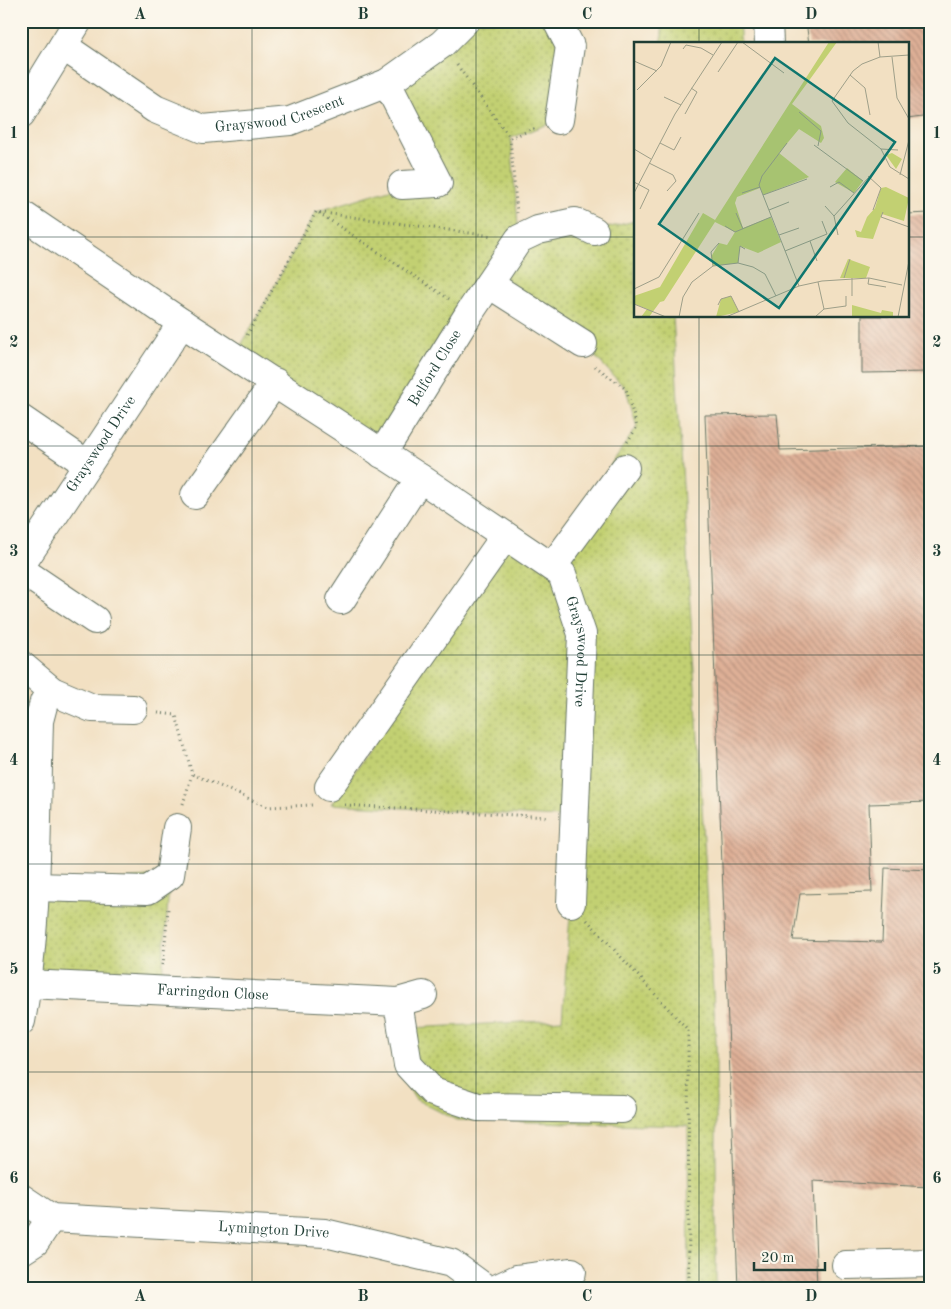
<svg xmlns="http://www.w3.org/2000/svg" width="951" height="1309" font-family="'Old Standard TT',serif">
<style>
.grass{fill:url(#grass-dots);stroke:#708653}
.building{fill:url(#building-back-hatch)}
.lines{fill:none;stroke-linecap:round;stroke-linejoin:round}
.minor-casing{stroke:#697666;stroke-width:30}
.path{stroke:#697666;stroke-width:3;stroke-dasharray:1 4;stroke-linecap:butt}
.minor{stroke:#fff;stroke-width:28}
.grid{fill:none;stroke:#1f3d34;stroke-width:1;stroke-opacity:0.55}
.labels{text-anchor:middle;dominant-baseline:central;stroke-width:5;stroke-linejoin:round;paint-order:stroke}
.street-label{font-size:15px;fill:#1f3d34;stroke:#fbf7ec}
.inset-road{fill:none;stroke:#9e9f89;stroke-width:1}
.view{fill:#0f766e;fill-opacity:0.15;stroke:#0f766e;stroke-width:2.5}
.inset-edge{fill:none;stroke:#1f3d34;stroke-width:2.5}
.neatline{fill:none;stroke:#1f3d34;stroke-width:2}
.grid-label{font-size:16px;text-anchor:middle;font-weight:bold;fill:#1f3d34}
</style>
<defs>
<pattern id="grass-dots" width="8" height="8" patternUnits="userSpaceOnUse" patternTransform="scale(1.25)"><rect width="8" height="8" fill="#c2d072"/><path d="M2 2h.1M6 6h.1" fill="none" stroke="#9daa5e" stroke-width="1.8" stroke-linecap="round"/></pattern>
<pattern id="building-back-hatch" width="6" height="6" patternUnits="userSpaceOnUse" patternTransform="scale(1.25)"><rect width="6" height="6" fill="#dfb097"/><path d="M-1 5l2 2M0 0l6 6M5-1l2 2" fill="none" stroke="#b4907c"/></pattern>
</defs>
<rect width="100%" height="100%" fill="#fbf7ec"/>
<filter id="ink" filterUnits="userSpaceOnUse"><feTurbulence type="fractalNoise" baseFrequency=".02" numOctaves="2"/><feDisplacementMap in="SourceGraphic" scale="10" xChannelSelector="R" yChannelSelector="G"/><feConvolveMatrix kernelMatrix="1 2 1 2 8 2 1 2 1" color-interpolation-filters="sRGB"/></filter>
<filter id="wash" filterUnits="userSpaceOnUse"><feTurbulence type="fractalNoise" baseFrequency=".0096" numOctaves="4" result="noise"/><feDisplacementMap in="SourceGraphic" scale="20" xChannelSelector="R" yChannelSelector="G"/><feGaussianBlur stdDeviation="1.12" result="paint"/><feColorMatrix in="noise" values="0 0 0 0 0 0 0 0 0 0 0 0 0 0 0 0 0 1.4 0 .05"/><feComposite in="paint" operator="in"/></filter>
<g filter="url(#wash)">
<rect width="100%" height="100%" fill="#f2e0c2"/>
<g class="grass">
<polygon points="465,21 557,21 559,120 511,138 519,239 594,231 635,221 635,316 673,316 716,1042 716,1288 689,1288 688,1126 456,1120 415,1099 396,1067 392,1029 562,1020 571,903 575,818 331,804 352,776 505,536 552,566 614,460 637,427 626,389 583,344 490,284 382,454 235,356 316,212 402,185 438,183 387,83"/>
<polygon points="662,21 739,21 741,44 662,44"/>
<polygon points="170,875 161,990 28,984 34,887"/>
</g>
<g id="blocks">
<g class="building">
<polygon points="806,21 930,21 930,116 907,119 907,44 809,44"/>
<polygon points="930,213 930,372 862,373 862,316 907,316 907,214"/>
<polygon points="777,414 780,450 930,446 930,802 869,804 872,892 800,894 793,940 882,942 885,868 930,870 930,1187 813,1181 817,1288 738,1288 705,415"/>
</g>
</g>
</g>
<g filter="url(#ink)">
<use href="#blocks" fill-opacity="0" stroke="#697666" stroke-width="1"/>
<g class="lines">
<g class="minor-casing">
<g id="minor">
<polyline points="557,21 570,46 559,120"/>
<polyline points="768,21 769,44"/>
<path id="s1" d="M63,46L155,109L203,129L290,121L387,83L442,44L465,21"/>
<polyline points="387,83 438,183 402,185"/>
<polyline points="21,114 78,21"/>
<path id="s2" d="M21,214L182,323L420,478L562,574L582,634L571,903"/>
<polyline points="489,284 583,344"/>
<polyline points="21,419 87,464"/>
<path id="s3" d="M382,454L470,312L519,239L538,230L575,222L594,231"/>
<polyline points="195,495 275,382"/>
<path id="s4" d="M21,565L182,323"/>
<polyline points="552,567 625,468"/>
<polyline points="21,570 95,620"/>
<polyline points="341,600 420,478"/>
<polyline points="21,665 52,691 92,708 133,709"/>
<polyline points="329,787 505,536"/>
<polyline points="34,887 148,890 170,875 177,828"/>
<path id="s5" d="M28,984L398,1002L423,995"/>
<polyline points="398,1002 408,1065 433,1092 478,1107 622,1109"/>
<path d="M21,1021C39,924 36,820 39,721L44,702L52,691"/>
<path id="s6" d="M21,1198L51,1218L325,1233L451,1263L485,1288"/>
<polyline points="21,1251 35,1242 51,1218"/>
<polyline points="846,1265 930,1263"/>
<polyline points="498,1288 517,1279 572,1272"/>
</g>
</g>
<g class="path">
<polyline points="457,65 510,138 517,213"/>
<polyline points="510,138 536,128"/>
<polyline points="319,213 449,299"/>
<polyline points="247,335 316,212 492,236"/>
<polyline points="595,366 626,389 637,427 626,444"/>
<polyline points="158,713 176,715 192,774 268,807 312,805"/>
<polyline points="183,804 192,774"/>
<polyline points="345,805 549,817"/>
<polyline points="587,920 688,1030 689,1288"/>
<polyline points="163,965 168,909"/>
</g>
<use href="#minor" class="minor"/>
</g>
</g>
<path class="grid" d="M252,21V1288M476,21V1288M699,21V44M21,237H635M907,237H930M699,316V1288M21,446H930M21,655H930M21,864H930M21,1072H930"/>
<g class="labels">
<g class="street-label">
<text stroke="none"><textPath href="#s1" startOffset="242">Grayswood Crescent</textPath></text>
<text stroke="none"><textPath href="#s3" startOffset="101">Belford Close</textPath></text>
<text stroke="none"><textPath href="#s4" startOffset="145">Grayswood Drive</textPath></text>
<text stroke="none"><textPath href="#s2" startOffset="730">Grayswood Drive</textPath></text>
<text stroke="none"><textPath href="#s5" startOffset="185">Farringdon Close</textPath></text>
<text stroke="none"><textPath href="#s6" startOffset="259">Lymington Drive</textPath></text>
</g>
</g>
<g transform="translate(634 42)">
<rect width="275" height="275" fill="#f2e0c2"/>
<path d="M195,0H203L158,62L187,84L190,96L187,101L165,87L145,111L175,135L129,153L126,146L103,155L101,161L109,186L137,175L147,200L124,211L106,204L104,221L79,224L77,215L85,201L93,203L101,190L81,180L30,259L26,260L15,275H7L13,267L0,262V254L26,245L69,171L81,178ZM258,111L268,117L262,127L252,113ZM213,126L229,139L220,151L201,140ZM252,145L275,156L270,179L248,172L239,197L223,195L221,188L227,190L233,175L241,166L247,146ZM214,217L236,225L232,236H206ZM97,254L105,270L82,275L87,257Z" fill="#c2d072"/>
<path d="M218,263L247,271L248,268L259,270V275H218Z" fill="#c2d072"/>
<path class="inset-road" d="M108,0L150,31M244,0L246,15M49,7L52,3L67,6L79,13M275,13L246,15L228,22L219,29L198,59L214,81L247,107L256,125L275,137M258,15L263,56L275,77M0,19L23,29M84,30L104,0M216,33L231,46L236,73M3,48L27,24L37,0M30,55L47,63M165,70L187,89L184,104M51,72L63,50L57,46M26,101L40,108L47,95M153,101L128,134L125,143L165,244M180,103L229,139M0,107L17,117M247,107L264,108M15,121L39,133L42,139L33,149M266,133L275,98M234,134L247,146L239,168M0,140L15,148L6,167M196,145L205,140L220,151M0,151L41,72L88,0M108,151L126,145M129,153L173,137M191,164L200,174L204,193M135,168L155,160M249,170L247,175L275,185M102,171L109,187M200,174L251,117M91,184L101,190L137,175M145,193L165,186M176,199L183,219M151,209L193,192L188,179M104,221L106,204L111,207M79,224L77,210L85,201M210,236L216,217M218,236V254M235,236L234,242L252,245M0,247L25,235L65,171M0,262L32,275M84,263L87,257L97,254L105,270M190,267L212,264V254M45,275L49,255L58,240L79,224L104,221L119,225L131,232L142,254M92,275L165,244L188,239L235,236L268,243M181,275L190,267L184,240M264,275L275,219"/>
<path class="view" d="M141,16L261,100L145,266L25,182Z"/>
<rect width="275" height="275" class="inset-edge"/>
</g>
<rect width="951" height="1309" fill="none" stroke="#fbf7ec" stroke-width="55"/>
<path d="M754 1262v8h71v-8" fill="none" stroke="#1f3d34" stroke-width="2.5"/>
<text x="761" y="1262" font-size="15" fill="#1f3d34" stroke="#fbf7ec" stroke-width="4" paint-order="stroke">20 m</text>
<rect x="28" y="28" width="896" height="1254" class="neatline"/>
<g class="grid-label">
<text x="140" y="19">A</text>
<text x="363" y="19">B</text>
<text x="587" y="19">C</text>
<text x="811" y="19">D</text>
<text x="14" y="138">1</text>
<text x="937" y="138">1</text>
<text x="14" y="347">2</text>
<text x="937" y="347">2</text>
<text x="14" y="556">3</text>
<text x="937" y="556">3</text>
<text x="14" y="765">4</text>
<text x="937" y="765">4</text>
<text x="14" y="974">5</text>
<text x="937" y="974">5</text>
<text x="14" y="1183">6</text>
<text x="937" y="1183">6</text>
<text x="140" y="1301">A</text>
<text x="363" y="1301">B</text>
<text x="587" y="1301">C</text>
<text x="811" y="1301">D</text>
</g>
</svg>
